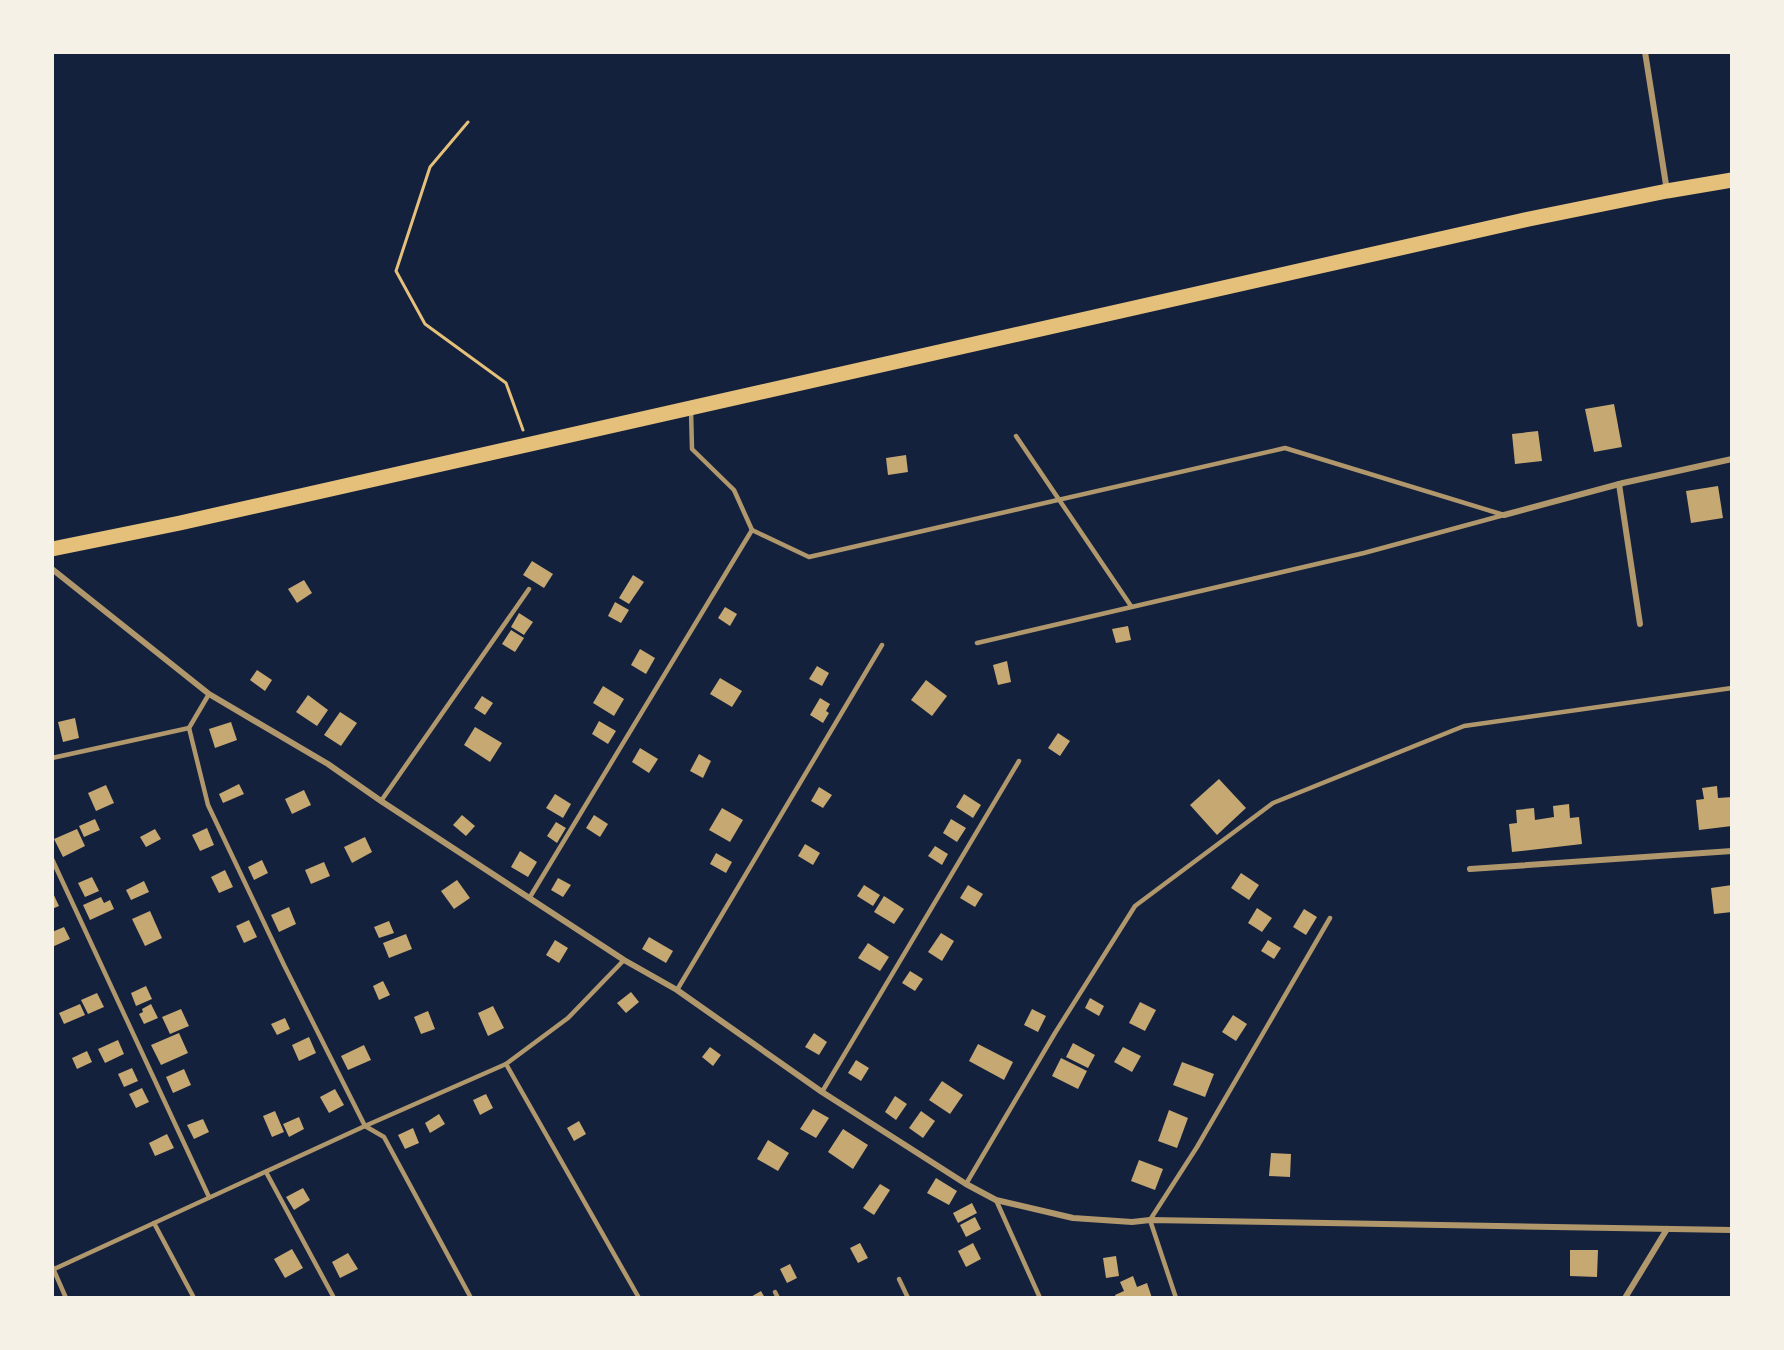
<svg xmlns="http://www.w3.org/2000/svg" width="1784" height="1350" font-family="Barlow,sans-serif">
<style>
.building{fill:#c6a872}
.lines{fill:none;stroke-linecap:round;stroke-linejoin:round}
.path{stroke:#e5c07b;stroke-width:3}
.service{stroke:#b1986c;stroke-width:4.5}
.minor{stroke:#b1986c;stroke-width:6}
.primary{stroke:#e5c07b;stroke-width:15}
</style>
<rect width="100%" height="100%" fill="#14213d"/>
<g class="building">
<polygon points="1614,404 1622,447 1594,452 1585,409"/>
<polygon points="1538,431 1542,461 1515,464 1512,434"/>
<polygon points="906,455 908,472 888,475 886,458"/>
<polygon points="1718,486 1723,518 1691,523 1686,491"/>
<polygon points="532,561 553,574 544,588 523,575"/>
<polygon points="633,575 644,582 629,604 619,598"/>
<polygon points="304,580 312,593 297,603 288,589"/>
<polygon points="615,602 629,610 621,623 608,616"/>
<polygon points="725,607 737,614 730,626 718,618"/>
<polygon points="519,613 533,622 524,635 511,627"/>
<polygon points="1128,626 1131,640 1116,643 1112,629"/>
<polygon points="511,630 524,638 515,652 502,644"/>
<polygon points="640,649 655,658 646,674 631,665"/>
<polygon points="1007,661 1011,682 998,685 993,665"/>
<polygon points="817,666 829,673 822,686 809,679"/>
<polygon points="257,670 272,680 265,691 250,680"/>
<polygon points="720,678 742,691 732,707 710,694"/>
<polygon points="926,680 947,696 932,716 911,700"/>
<polygon points="603,686 624,699 614,716 593,703"/>
<polygon points="308,695 328,710 317,726 296,712"/>
<polygon points="482,696 493,703 485,715 474,708"/>
<polygon points="820,698 830,704 826,711 829,713 823,723 810,715"/>
<polygon points="340,712 357,723 341,746 324,735"/>
<polygon points="75,718 79,738 63,742 58,722"/>
<polygon points="599,721 616,731 608,744 592,734"/>
<polygon points="231,722 237,740 215,748 209,729"/>
<polygon points="475,727 502,743 490,762 464,745"/>
<polygon points="1058,733 1070,741 1060,756 1048,748"/>
<polygon points="640,748 658,759 649,773 632,762"/>
<polygon points="699,754 711,761 703,778 690,771"/>
<polygon points="1219,779 1246,808 1217,835 1190,805"/>
<polygon points="239,784 244,794 223,803 219,794"/>
<polygon points="106,785 114,803 96,811 88,793"/>
<polygon points="1717,786 1718,798 1732,797 1732,826 1699,830 1696,800 1704,799 1702,788"/>
<polygon points="819,787 832,795 823,808 811,801"/>
<polygon points="304,790 311,805 292,814 285,799"/>
<polygon points="555,794 571,804 563,818 546,808"/>
<polygon points="964,794 981,805 973,818 956,807"/>
<polygon points="1569,804 1570,818 1579,817 1582,844 1512,852 1509,824 1517,823 1516,810 1534,808 1535,820 1554,817 1553,806"/>
<polygon points="722,808 743,820 730,842 709,830"/>
<polygon points="462,815 475,826 466,836 453,825"/>
<polygon points="594,815 608,824 600,837 586,828"/>
<polygon points="95,819 100,830 84,837 79,826"/>
<polygon points="951,819 966,828 957,842 943,833"/>
<polygon points="556,822 566,828 557,843 547,836"/>
<polygon points="207,828 214,845 200,851 192,835"/>
<polygon points="77,829 85,846 63,857 54,839"/>
<polygon points="155,829 161,839 146,847 140,837"/>
<polygon points="365,837 372,852 352,863 344,847"/>
<polygon points="805,844 820,853 813,865 798,856"/>
<polygon points="935,846 948,854 942,865 928,856"/>
<polygon points="520,851 537,862 528,877 511,867"/>
<polygon points="716,853 732,862 726,873 710,864"/>
<polygon points="262,860 268,873 254,880 248,867"/>
<polygon points="324,862 330,876 311,884 305,870"/>
<polygon points="225,870 233,887 219,893 211,877"/>
<polygon points="1241,873 1259,885 1249,900 1231,888"/>
<polygon points="92,877 99,891 85,897 78,883"/>
<polygon points="558,878 571,885 563,897 551,890"/>
<polygon points="457,880 470,898 454,909 441,891"/>
<polygon points="144,881 149,892 131,900 126,890"/>
<polygon points="864,885 880,895 873,906 857,896"/>
<polygon points="968,885 983,894 975,907 960,898"/>
<polygon points="1732,885 1732,912 1714,914 1711,888"/>
<polygon points="52,891 59,906 52,909"/>
<polygon points="884,896 904,909 894,924 874,912"/>
<polygon points="101,897 104,903 110,900 114,909 90,920 83,905"/>
<polygon points="289,907 296,924 279,932 271,915"/>
<polygon points="1257,908 1272,918 1262,932 1248,923"/>
<polygon points="1304,909 1317,917 1306,935 1293,927"/>
<polygon points="150,911 162,938 145,946 132,919"/>
<polygon points="249,920 257,937 244,943 236,926"/>
<polygon points="389,921 394,933 379,938 374,927"/>
<polygon points="64,927 70,939 52,947 52,932"/>
<polygon points="941,933 954,941 942,961 928,952"/>
<polygon points="406,934 412,949 389,958 383,943"/>
<polygon points="649,937 673,951 666,963 642,949"/>
<polygon points="555,940 568,948 559,963 546,955"/>
<polygon points="1268,940 1281,948 1274,959 1261,951"/>
<polygon points="868,943 889,957 880,971 858,958"/>
<polygon points="910,971 923,979 915,991 902,983"/>
<polygon points="383,981 390,995 379,1000 373,986"/>
<polygon points="146,986 152,999 136,1006 131,993"/>
<polygon points="631,992 639,1002 626,1013 617,1003"/>
<polygon points="97,993 104,1007 88,1014 81,1000"/>
<polygon points="1090,998 1104,1006 1099,1016 1085,1008"/>
<polygon points="1140,1002 1156,1010 1145,1031 1129,1023"/>
<polygon points="80,1004 85,1015 64,1024 59,1013"/>
<polygon points="151,1004 158,1018 144,1024 139,1014 143,1012 142,1009"/>
<polygon points="493,1006 504,1028 488,1036 478,1013"/>
<polygon points="181,1009 189,1026 170,1034 162,1017"/>
<polygon points="1032,1009 1046,1016 1038,1032 1024,1025"/>
<polygon points="428,1011 435,1029 421,1034 414,1017"/>
<polygon points="1233,1015 1247,1024 1236,1041 1222,1032"/>
<polygon points="285,1018 290,1029 277,1035 271,1024"/>
<polygon points="179,1033 188,1053 161,1065 151,1045"/>
<polygon points="814,1033 827,1042 819,1055 805,1047"/>
<polygon points="309,1037 316,1053 299,1061 292,1045"/>
<polygon points="118,1040 124,1054 105,1063 98,1049"/>
<polygon points="1073,1043 1095,1055 1088,1068 1066,1057"/>
<polygon points="978,1044 1013,1062 1004,1080 969,1061"/>
<polygon points="364,1045 371,1060 348,1070 341,1056"/>
<polygon points="710,1047 721,1055 713,1066 702,1057"/>
<polygon points="1123,1047 1141,1056 1132,1072 1114,1062"/>
<polygon points="87,1051 92,1062 77,1069 72,1058"/>
<polygon points="1061,1058 1087,1071 1078,1089 1052,1076"/>
<polygon points="856,1060 869,1068 861,1081 848,1073"/>
<polygon points="1182,1062 1214,1074 1205,1097 1173,1085"/>
<polygon points="132,1068 138,1081 124,1087 118,1074"/>
<polygon points="184,1069 191,1085 173,1093 166,1077"/>
<polygon points="942,1081 963,1095 950,1114 929,1100"/>
<polygon points="142,1088 149,1102 136,1108 129,1094"/>
<polygon points="335,1089 344,1105 329,1113 320,1097"/>
<polygon points="486,1094 493,1108 480,1115 473,1100"/>
<polygon points="895,1096 907,1104 896,1120 885,1112"/>
<polygon points="813,1109 829,1118 816,1138 800,1129"/>
<polygon points="1169,1110 1188,1118 1177,1148 1158,1141"/>
<polygon points="275,1111 284,1132 272,1137 263,1116"/>
<polygon points="921,1111 935,1121 923,1138 909,1128"/>
<polygon points="439,1114 445,1124 430,1133 425,1123"/>
<polygon points="299,1117 304,1129 289,1137 283,1124"/>
<polygon points="203,1119 209,1132 194,1139 187,1125"/>
<polygon points="579,1121 586,1134 574,1141 567,1128"/>
<polygon points="413,1128 419,1143 405,1149 398,1135"/>
<polygon points="843,1129 868,1145 853,1169 828,1152"/>
<polygon points="167,1134 174,1148 155,1156 149,1143"/>
<polygon points="768,1140 789,1153 778,1171 757,1159"/>
<polygon points="1271,1153 1291,1154 1290,1177 1269,1176"/>
<polygon points="1139,1160 1163,1169 1155,1190 1131,1181"/>
<polygon points="936,1178 957,1191 949,1205 927,1193"/>
<polygon points="880,1184 890,1190 874,1215 863,1208"/>
<polygon points="303,1188 310,1200 294,1210 286,1197"/>
<polygon points="972,1203 977,1213 958,1223 953,1213"/>
<polygon points="975,1217 981,1229 966,1237 960,1225"/>
<polygon points="860,1243 868,1258 858,1263 850,1248"/>
<polygon points="973,1243 981,1259 966,1267 958,1251"/>
<polygon points="292,1249 303,1268 285,1278 274,1259"/>
<polygon points="1570,1250 1598,1250 1597,1277 1570,1276"/>
<polygon points="348,1253 358,1269 340,1278 332,1262"/>
<polygon points="1116,1256 1119,1276 1106,1278 1103,1258"/>
<polygon points="790,1264 797,1278 787,1283 780,1269"/>
<polygon points="1133,1276 1137,1287 1147,1283 1152,1298 1116,1298 1115,1295 1124,1291 1120,1282"/>
<polygon points="761,1291 765,1298 749,1298"/>
</g>
<g class="lines">
<polyline class="path" points="468,122 430,167 396,271 425,324 506,383 523,430"/>
<g class="service">
<polyline points="691,410 692,449 734,490 752,530 809,557 1285,448 1504,515"/>
<polyline points="1016,436 1131,606"/>
<polyline points="977,643 1364,553 1504,515"/>
<polyline points="189,728 208,805 284,965 365,1126 384,1137 471,1298"/>
<polyline points="52,758 189,728 209,694"/>
<polyline points="381,801 529,589"/>
<polyline points="52,859 209,1197"/>
<polyline points="530,897 752,530"/>
<polyline points="677,990 882,645"/>
<polyline points="506,1064 639,1298"/>
<polyline points="822,1092 1019,761"/>
<polyline points="266,1172 334,1298"/>
<polyline points="966,1184 1055,1033 1135,906 1273,803 1464,726 1732,688"/>
<polyline points="996,1200 1040,1298"/>
<polyline points="154,1223 194,1298"/>
<polyline points="52,1266 66,1298"/>
<polyline points="52,1270 365,1126 506,1064 568,1018 624,960"/>
<polyline points="899,1279 908,1298"/>
<polyline points="775,1292 778,1298"/>
<polyline points="1176,1298 1150,1220 1197,1147 1330,918"/>
</g>
<g class="minor">
<polyline points="1645,52 1667,191"/>
<polyline points="1619,484 1640,624"/>
<polyline points="1504,515 1623,483 1732,459"/>
<polyline points="52,569 209,694 328,764 381,801 624,960 677,990 822,1092 966,1184 996,1200 1073,1218 1132,1222 1150,1220 1732,1230"/>
<polyline points="1470,869 1732,851"/>
<polyline points="1625,1298 1667,1229"/>
</g>
<polyline class="primary" points="52,549 180,523 1529,219 1667,191 1732,180"/>
</g>
<rect width="1784" height="1350" fill="none" stroke="#f6f1e7" stroke-width="108"/>
</svg>
